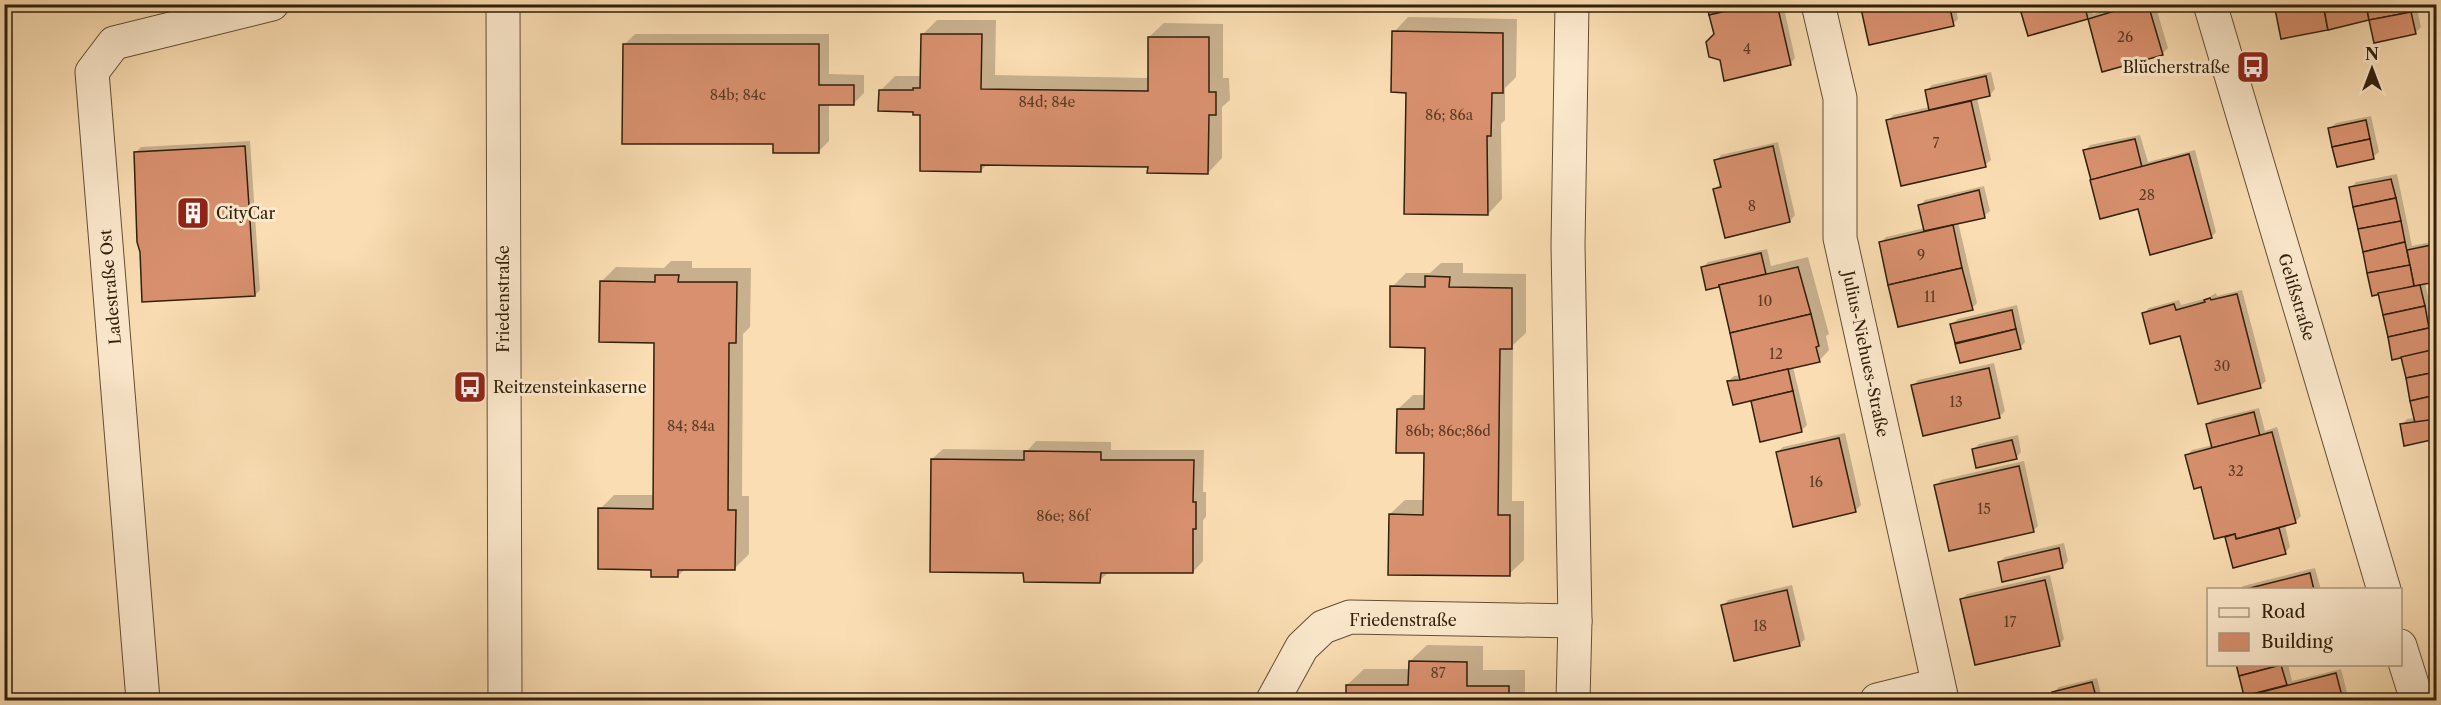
<svg xmlns="http://www.w3.org/2000/svg" width="2441" height="705" font-family="'Libre Caslon Text',serif">
<style>
.shadow{fill:#0003}
.building{fill:#d8906e;stroke:#31200a;stroke-width:1.5}
.lines{fill:none;stroke-linecap:round;stroke-linejoin:round}
.minor-casing{stroke:#634f34;stroke-width:35}
.minor{stroke:#fce9cd;stroke-width:33}
.labels{text-anchor:middle;dominant-baseline:central;stroke-width:6;stroke-linejoin:round;paint-order:stroke}
.number-label{font-size:14px;fill:#5b3c23}
.poi-label{font-size:16px;fill:#31200a;stroke:#fce9cd;text-anchor:start}
.street-label{font-size:16px;fill:#31200a;stroke:#fce9cd}
</style>
<rect width="100%" height="100%" fill="#faddb2"/>
<filter id="stains"><feTurbulence type="fractalNoise" baseFrequency=".00333" numOctaves="4"/><feColorMatrix values="0 0 0 0 .2 0 0 0 0 .09 0 0 0 0 .02 0 0 0 .5 -.17"/></filter>
<radialGradient id="worn" r=".72"><stop offset=".6" stop-color="#630" stop-opacity="0"/><stop offset="1" stop-color="#630" stop-opacity=".3"/></radialGradient>
<g class="shadow">
<polygon points="1708,4 1783,4 1795,58 1790,64 1715,34"/>
<polygon points="1861,4 1955,4 1958,19 1953,24"/>
<polygon points="2020,4 2090,4 2093,14 2127,4 2155,4 2168,48 2162,54 2103,70 2089,17 2029,34"/>
<polygon points="2275,4 2436,4 2417,9 2421,27 2415,33 2374,18"/>
<polygon points="1408,17 1517,19 1516,77 1505,88 1505,120 1501,124 1502,199 1488,214 1408,92 1394,32"/>
<polygon points="937,20 996,20 995,75 1149,78 1149,37 1164,23 1223,24 1223,78 1229,78 1230,100 1222,107 1222,158 1208,173 1149,165 988,164 981,170 922,113 880,91 895,76 922,76 922,35"/>
<polygon points="635,34 829,34 829,74 864,75 864,93 853,104 829,104 829,141 818,152 624,45"/>
<polygon points="1991,72 1995,89 1990,95 1977,98 1991,160 1985,165 1888,121 1893,115 1930,107 1927,90 1932,85"/>
<polygon points="2371,116 2379,152 2373,157 2330,128 2336,123"/>
<polygon points="2140,135 2148,162 2195,150 2216,232 2211,237 2139,207 2085,151 2090,145"/>
<polygon points="250,141 260,290 255,295 136,152 141,147"/>
<polygon points="1778,142 1795,215 1790,221 1715,189 1721,183 1716,161 1721,155"/>
<polygon points="2397,174 2412,246 2436,241 2436,280 2425,282 2436,334 2436,438 2406,444 2402,425 2407,419 2415,418 2403,357 2380,292 2351,188 2356,182"/>
<polygon points="1984,186 1990,211 1984,216 1958,222 1977,303 1972,308 1880,243 1886,237 1925,228 1920,206 1925,200"/>
<polygon points="1767,249 1771,266 1808,257 1829,334 1826,336 1829,350 1819,361 1793,367 1807,425 1802,430 1762,440 1752,399 1728,381 1734,376 1741,375 1720,284 1718,286 1702,268 1708,262"/>
<polygon points="671,261 692,261 692,268 751,268 750,327 743,334 742,496 749,496 749,554 734,569 685,569 678,576 653,569 600,509 614,495 655,495 656,341 601,282 616,267 664,268"/>
<polygon points="1441,263 1463,263 1463,273 1526,274 1526,333 1513,345 1512,501 1524,501 1524,560 1509,574 1390,514 1405,500 1425,500 1425,452 1398,409 1413,395 1426,395 1426,347 1392,287 1406,273 1430,273"/>
<polygon points="2242,290 2266,381 2260,386 2181,334 2144,313 2149,308 2179,300 2181,305 2208,298 2216,293 2217,296"/>
<polygon points="2017,305 2025,342 2020,348 1961,361 1952,324 1958,319"/>
<polygon points="1994,363 2005,411 2000,416 1924,435 1913,386 1918,380"/>
<polygon points="2259,408 2265,431 2277,427 2301,516 2295,522 2285,525 2290,547 2285,553 2234,566 2226,535 2187,455 2192,450 2213,445 2207,424 2213,419"/>
<polygon points="1845,433 1861,505 1855,511 1777,452 1783,447"/>
<polygon points="2018,435 2021,452 2016,458 1974,449 1979,444"/>
<polygon points="1036,441 1111,442 1111,450 1204,450 1203,492 1206,492 1206,517 1203,520 1203,561 1193,572 1109,572 1099,581 1025,571 932,459 943,449 1028,450"/>
<polygon points="2024,461 2038,526 2033,531 1936,486 1941,480"/>
<polygon points="2064,543 2068,561 2063,567 2003,580 1999,562 2005,557"/>
<polygon points="2315,568 2321,590 2239,590 2243,586"/>
<polygon points="2050,575 2064,639 2059,645 1962,599 1967,594"/>
<polygon points="1792,585 1805,639 1799,645 1723,606 1728,600"/>
<polygon points="1427,645 1483,646 1483,670 1525,670 1525,700 1347,700 1347,685 1364,669 1410,669 1410,661"/>
<polygon points="2237,664 2288,664 2292,681 2341,669 2349,700 2242,700 2245,695"/>
<polygon points="2097,678 2101,694 2096,700 2056,700 2054,692 2059,687"/>
</g>
<g class="building">
<polygon points="1707,4 1757,4 1709,15"/>
<polygon points="1757,4 1777,4 1791,65 1724,81 1720,60 1709,57 1706,42 1714,34 1709,15"/>
<polygon points="1860,4 1949,4 1954,26 1869,45"/>
<polygon points="2035,4 2084,4 2088,19 2028,36 2020,9"/>
<polygon points="2138,4 2148,4 2163,55 2102,72 2088,19"/>
<polygon points="2274,4 2323,4 2328,30 2281,39"/>
<polygon points="2323,4 2366,4 2369,20 2328,30"/>
<polygon points="2366,4 2410,4 2411,12 2369,20"/>
<polygon points="2410,4 2436,4 2436,6 2411,12"/>
<polygon points="2411,12 2416,34 2374,43 2369,20"/>
<polygon points="1392,31 1503,33 1503,93 1492,93 1491,136 1487,136 1488,215 1404,214 1406,93 1391,92"/>
<polygon points="921,34 982,34 981,89 1148,91 1148,37 1209,37 1209,92 1216,92 1216,115 1209,115 1208,174 1147,173 1148,167 981,165 981,172 920,171 920,115 913,115 913,112 878,111 879,90 913,90 913,88 920,88"/>
<polygon points="623,44 819,44 819,85 854,85 854,105 819,105 819,153 773,153 773,144 622,144"/>
<polygon points="1986,76 1990,96 1929,110 1925,90"/>
<polygon points="1971,101 1986,167 1901,186 1886,120"/>
<polygon points="2366,120 2370,139 2332,147 2328,128"/>
<polygon points="2135,139 2142,167 2091,180 2083,150"/>
<polygon points="2370,139 2374,159 2337,167 2332,147"/>
<polygon points="245,146 255,296 142,302 140,252 137,242 134,152"/>
<polygon points="1773,146 1790,222 1725,238 1713,189 1721,187 1714,160"/>
<polygon points="2189,154 2212,238 2150,255 2138,209 2100,219 2090,180"/>
<polygon points="2391,179 2396,198 2353,207 2349,187"/>
<polygon points="1979,190 1985,218 1924,231 1918,205"/>
<polygon points="2396,198 2401,221 2358,229 2353,207"/>
<polygon points="2401,221 2405,242 2363,252 2358,229"/>
<polygon points="1953,225 1962,268 1888,285 1879,242"/>
<polygon points="2405,242 2410,265 2367,273 2363,252"/>
<polygon points="2436,244 2436,282 2414,286 2407,250"/>
<polygon points="1761,253 1766,274 1719,285 1719,287 1706,290 1701,267"/>
<polygon points="2410,265 2414,286 2372,296 2367,273"/>
<polygon points="1798,267 1811,314 1730,333 1719,285"/>
<polygon points="1962,268 1973,310 1898,327 1888,285"/>
<polygon points="655,275 679,275 678,282 737,282 736,343 729,343 728,510 736,510 735,570 678,570 678,577 651,577 651,570 598,569 598,508 653,509 654,343 599,342 600,281 655,282"/>
<polygon points="1425,276 1450,277 1449,287 1512,288 1512,349 1500,349 1498,515 1510,515 1510,576 1388,575 1389,514 1423,515 1424,453 1396,453 1397,409 1424,409 1425,348 1390,347 1390,286 1425,287"/>
<polygon points="2420,285 2425,306 2383,315 2378,293"/>
<polygon points="2237,294 2261,388 2198,404 2180,336 2150,344 2142,313 2174,304 2176,310 2205,302 2204,300 2210,298 2211,300"/>
<polygon points="2425,306 2429,328 2388,337 2383,315"/>
<polygon points="2012,310 2016,329 1955,343 1950,324"/>
<polygon points="1811,314 1819,346 1816,347 1820,362 1740,380 1730,333"/>
<polygon points="2429,328 2434,350 2392,360 2388,337"/>
<polygon points="2016,329 2021,349 1960,363 1955,344"/>
<polygon points="2436,349 2436,372 2406,378 2401,357"/>
<polygon points="1989,368 2000,418 1923,436 1911,385"/>
<polygon points="1788,369 1793,391 1733,405 1727,381 1740,380"/>
<polygon points="2436,372 2436,395 2410,401 2406,378"/>
<polygon points="1793,391 1802,432 1760,442 1751,401"/>
<polygon points="2436,395 2436,419 2415,423 2410,401"/>
<polygon points="2254,412 2260,436 2212,448 2206,424"/>
<polygon points="2436,419 2436,439 2404,446 2400,424"/>
<polygon points="2272,432 2296,523 2236,539 2235,534 2214,539 2201,487 2194,489 2185,455"/>
<polygon points="1839,438 1856,512 1793,527 1776,452"/>
<polygon points="2012,440 2017,459 1976,468 1972,449"/>
<polygon points="1024,451 1101,452 1101,460 1194,460 1193,502 1196,502 1196,529 1193,529 1193,573 1101,573 1100,583 1024,582 1023,573 930,572 931,459 1024,460"/>
<polygon points="2019,466 2034,532 1949,551 1934,485"/>
<polygon points="2279,528 2286,554 2233,568 2225,537 2235,534 2236,539"/>
<polygon points="2059,548 2063,568 2002,582 1998,562"/>
<polygon points="2310,573 2314,590 2242,590"/>
<polygon points="2045,580 2060,646 1975,665 1960,599"/>
<polygon points="1787,590 1800,646 1734,661 1721,605"/>
<polygon points="1409,661 1467,662 1467,686 1509,686 1509,700 1346,700 1346,685 1408,685"/>
<polygon points="2236,664 2281,664 2281,665 2239,676"/>
<polygon points="2281,665 2287,685 2244,696 2239,676"/>
<polygon points="2336,673 2343,700 2264,700 2262,692"/>
<polygon points="2092,682 2097,700 2054,700 2052,692"/>
<polygon points="2262,692 2264,700 2241,700 2240,698"/>
</g>
<g class="lines">
<g class="minor-casing">
<g id="minor">
<polyline points="503,4 505,700"/>
<polyline points="1572,4 1568,245 1575,621 1573,700"/>
<polyline points="1818,4 1840,98 1840,238 1942,700"/>
<polyline points="2210,4 2384,590"/>
<polyline points="2400,646 2417,700"/>
<polyline points="143,700 92,72 114,43 272,4"/>
<polyline points="1273,700 1302,647 1323,627 1350,617 1575,621"/>
<polyline points="1877,700 1938,685"/>
</g>
</g>
<use href="#minor" class="minor"/>
</g>
<defs>
<g id="bus-square" transform="scale(1.725)"><rect x="-9" y="-9" width="18" height="18" rx="4" fill="#8f2418" stroke="#fce9cd"/><path d="M-5-6H5V4H4V6H2V4H-2V6H-4V4H-5ZM-3.5-4V0h7V-4ZM-3.5 1.2v1.5H-2V1.2ZM2 1.2v1.5H3.5V1.2Z" fill="#fff"/></g>
<g id="building-square" transform="scale(1.725)"><rect x="-9" y="-9" width="18" height="18" rx="4" fill="#8f2418" stroke="#fce9cd"/><path d="M-4-6H4V6H1V3H-1V6H-4ZM-2.5-4.3h1.7v1.8h-1.7ZM.8-4.3h1.7v1.8H.8ZM-2.5-1h1.7V.8h-1.7ZM.8-1h1.7V.8H.8Z" fill="#fff"/></g>
</defs>
<g fill-rule="evenodd">
<use href="#bus-square" x="2253" y="67"/>
<use href="#building-square" x="193" y="213"/>
<use href="#bus-square" x="470" y="387"/>
</g>
<g class="labels">
<g class="number-label">
<text x="2125" y="37">26</text>
<text x="1747" y="49">4</text>
<text x="738" y="95">84b; 84c</text>
<text x="1047" y="102">84d; 84e</text>
<text x="1449" y="115">86; 86a</text>
<text x="1936" y="143">7</text>
<text x="2147" y="195">28</text>
<text x="1752" y="206">8</text>
<text x="1921" y="255">9</text>
<text x="1930" y="297">11</text>
<text x="1765" y="301">10</text>
<text x="1776" y="354">12</text>
<text x="2222" y="366">30</text>
<text x="1956" y="402">13</text>
<text x="691" y="426">84; 84a</text>
<text x="1448" y="431">86b; 86c;86d</text>
<text x="2236" y="471">32</text>
<text x="1816" y="482">16</text>
<text x="1984" y="509">15</text>
<text x="1063" y="516">86e; 86f</text>
<text x="2010" y="622">17</text>
<text x="1760" y="626">18</text>
<text x="1438" y="673">87</text>
</g>
<g class="poi-label">
<text x="2230" y="67" text-anchor="end">Blücherstraße</text>
<text x="216" y="213">CityCar</text>
<text x="493" y="387">Reitzensteinkaserne</text>
</g>
<g class="street-label">
<text transform="translate(110 287) rotate(-95)">Ladestraße Ost</text>
<text transform="translate(2297 297) rotate(73)">Gelißstraße</text>
<text transform="translate(503 299) rotate(-90)">Friedenstraße</text>
<text transform="translate(1866 354) rotate(78)">Julius-Niehues-Straße</text>
<text x="1403" y="620">Friedenstraße</text>
</g>
</g>
<rect width="2441" height="705" fill="none" stroke="#faddb2" stroke-width="24"/>
<rect x="6" y="6" width="2429" height="693" fill="none" stroke="#31200a" stroke-width="3"/>
<rect x="12" y="12" width="2417" height="681" fill="none" stroke="#31200a" stroke-width="1.5"/>
<rect x="2207" y="588" width="195" height="78" fill="#fce9cd" stroke="#ab997f" stroke-width="1.5"/>
<rect x="2219" y="608" width="30" height="9" fill="#fce9cd" stroke="#ab997f" stroke-width="1.5"/>
<text x="2261" y="618" font-size="18" fill="#31200a">Road</text>
<rect x="2219" y="633" width="30" height="18" fill="#d8906e" stroke="#ab997f" stroke-width="1.5"/>
<text x="2261" y="648" font-size="18" fill="#31200a">Building</text>
<g transform="translate(2372 69)" stroke="#fce9cd" stroke-width="4.5" paint-order="stroke">
<path d="M0-4.5L10 22L0 15L-10 22Z" fill="#31200a"/>
<text y="-9" font-size="16" font-weight="bold" text-anchor="middle" fill="#31200a">N</text>
</g>
<rect width="100%" height="100%" filter="url(#stains)"/>
<rect width="100%" height="100%" fill="url(#worn)"/>
</svg>
